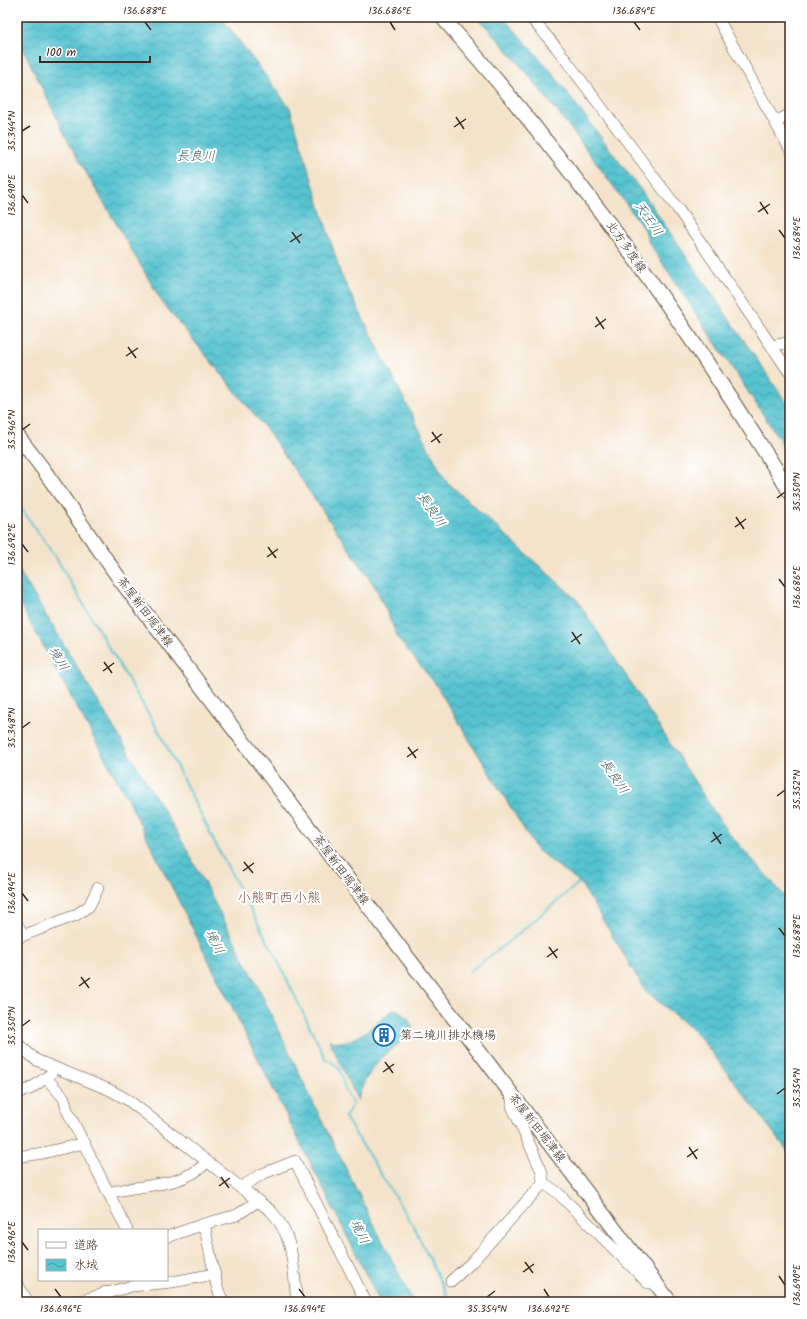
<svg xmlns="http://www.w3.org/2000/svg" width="807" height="1319" font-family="Kalam,'Klee One',sans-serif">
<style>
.water{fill:url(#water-waves);stroke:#487677}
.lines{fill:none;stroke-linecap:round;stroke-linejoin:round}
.stream{stroke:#56c3d0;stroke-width:2}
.minor-casing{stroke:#574638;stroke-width:12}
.major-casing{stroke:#574638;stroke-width:16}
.minor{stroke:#fff;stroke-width:11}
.major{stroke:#fff;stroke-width:14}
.ticks{fill:none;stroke:#3b2a1e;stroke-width:1.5}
.labels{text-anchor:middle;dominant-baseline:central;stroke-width:4;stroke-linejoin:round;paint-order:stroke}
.street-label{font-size:12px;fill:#3b2a1e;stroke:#fff}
.poi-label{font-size:12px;fill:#3b2a1e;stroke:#fff;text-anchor:start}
.water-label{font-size:13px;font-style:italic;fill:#44605c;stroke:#fff}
.quarter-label{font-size:14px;fill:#7c5748;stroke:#fff}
.neatline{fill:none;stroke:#3b2a1e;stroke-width:1.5}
.ticks-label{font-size:10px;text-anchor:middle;fill:#3b2a1e}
</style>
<defs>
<pattern id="water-waves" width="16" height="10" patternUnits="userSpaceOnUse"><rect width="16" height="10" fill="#56c3d0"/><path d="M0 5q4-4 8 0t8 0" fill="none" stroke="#489fa8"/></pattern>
</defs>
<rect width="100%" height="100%" fill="#fff"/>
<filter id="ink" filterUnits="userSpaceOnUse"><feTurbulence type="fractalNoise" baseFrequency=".025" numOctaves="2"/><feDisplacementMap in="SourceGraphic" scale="8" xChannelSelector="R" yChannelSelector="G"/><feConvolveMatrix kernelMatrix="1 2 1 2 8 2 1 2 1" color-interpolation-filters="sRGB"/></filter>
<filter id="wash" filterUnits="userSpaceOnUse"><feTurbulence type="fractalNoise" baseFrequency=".012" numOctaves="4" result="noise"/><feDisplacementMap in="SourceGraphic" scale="16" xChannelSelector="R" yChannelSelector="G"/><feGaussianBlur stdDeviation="0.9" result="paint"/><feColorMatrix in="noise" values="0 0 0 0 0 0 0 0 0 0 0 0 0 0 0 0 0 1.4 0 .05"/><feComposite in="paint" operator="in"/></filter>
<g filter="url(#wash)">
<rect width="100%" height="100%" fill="#f4e3ca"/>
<g class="water">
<polygon points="17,17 221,17 290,108 341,275 445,480 577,600 726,830 790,902 790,1154 698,1035 645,990 581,884 536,849 434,682 399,640 376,588 267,430 162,302 70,145 24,51 17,43"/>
<path d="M477,17H503L550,70L643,193L790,408V455L649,243L645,230C592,157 539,82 477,17Z"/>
<polygon points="17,567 185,846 253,976 320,1117 413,1302 380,1302 128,800 17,599"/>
<path d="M394,1009C405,1012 412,1021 413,1033C388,1050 364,1070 358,1101L329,1040C352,1050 376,1022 394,1009Z"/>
</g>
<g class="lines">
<g class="stream">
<path d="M17,502L56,558L161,735L215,843L275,955L326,1060C342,1063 342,1078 345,1089C347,1094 350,1099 353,1104L345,1117L415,1229L450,1302"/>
<polyline points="469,972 512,939 580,882"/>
</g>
</g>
</g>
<g filter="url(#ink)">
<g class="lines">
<g class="minor-casing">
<g id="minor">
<polyline points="530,17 556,47 678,209 790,373"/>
<polyline points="717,17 790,149"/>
<polyline points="776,122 790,114"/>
<polyline points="772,346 790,342"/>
<polyline points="17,924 23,935"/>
<polyline points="17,938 76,915 89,906 98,888"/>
<path d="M17,1043L36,1060L110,1090L128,1100L271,1211C295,1237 293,1269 297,1302"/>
<polyline points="47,1079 64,1098 67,1110 127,1230"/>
<polyline points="17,1093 30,1089 51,1074"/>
<polyline points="17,1157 43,1153 85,1143"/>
<polyline points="543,1183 557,1192 648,1283 653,1283"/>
<polyline points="240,1188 262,1174 295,1161 366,1302"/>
<path d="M108,1193C140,1184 182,1188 206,1163"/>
<polyline points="204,1224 217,1287 223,1302"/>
<polyline points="167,1237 204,1224 237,1215 258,1201"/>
<polyline points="451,1281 471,1263 543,1183 542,1172 512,1106 512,1095"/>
<polyline points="17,1283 28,1302"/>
<polyline points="105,1292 108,1302"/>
<polyline points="76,1302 132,1286 172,1282 215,1274"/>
</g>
</g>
<g class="major-casing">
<g id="major">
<path d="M442,17C573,164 687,325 790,492"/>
<polyline points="17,435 43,469 121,581 670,1302"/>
</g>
</g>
<use href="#minor" class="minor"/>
<use href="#major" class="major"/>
</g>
</g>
<path class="ticks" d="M145,22L151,30M390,22L395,30M634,22L640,30M456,117L464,129M454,127L466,119M22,131L30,126M22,195L28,203M760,202L768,214M758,212L770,204M779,230L785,238M292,232L300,243M290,242L302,234M596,317L604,329M595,327L606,319M128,347L136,358M126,356L138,348M22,430L30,424M432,432L440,443M431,442L442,434M777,498L785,492M736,517L744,529M735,527L746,519M22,544L28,552M268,547L276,558M267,557L278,549M779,579L785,587M572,632L580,644M571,642L582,634M104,662L112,673M103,671L114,663M22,728L30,722M408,747L416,758M407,757L418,749M777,796L785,790M713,832L721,844M711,842L722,834M244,862L253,873M243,871L254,863M22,893L28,901M779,928L785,936M549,947L557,958M547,957L558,949M81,977L89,988M79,986L90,978M22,1026L30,1020M385,1062L393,1073M383,1072L394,1064M777,1094L785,1088M689,1147L697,1159M687,1157L698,1149M221,1177L229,1188M219,1186L230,1178M22,1242L28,1250M525,1262L533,1273M523,1272L534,1264M779,1276L785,1285M55,1289L61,1297M299,1289L305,1297M544,1289L549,1297M487,1297L495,1291"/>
<defs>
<g id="building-ring" transform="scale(1.15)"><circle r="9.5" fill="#fff" stroke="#1f6fb2" stroke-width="1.5"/><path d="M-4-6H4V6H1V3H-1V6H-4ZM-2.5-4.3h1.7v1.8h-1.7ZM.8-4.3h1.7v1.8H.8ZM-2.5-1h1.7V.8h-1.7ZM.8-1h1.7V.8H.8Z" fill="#1f6fb2"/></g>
</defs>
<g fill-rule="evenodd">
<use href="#building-ring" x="384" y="1035"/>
</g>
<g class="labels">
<g class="street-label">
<text transform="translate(626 247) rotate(55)">北方多度線</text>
<text transform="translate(145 612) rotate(53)">茶屋新田堀津線</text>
<text transform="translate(341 870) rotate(53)">茶屋新田堀津線</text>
<text transform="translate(537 1128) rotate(52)">茶屋新田堀津線</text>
</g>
<g class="poi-label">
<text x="400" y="1035">第二境川排水機場</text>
</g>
<g class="water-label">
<text x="196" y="156">長良川</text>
<text transform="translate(648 219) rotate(55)">天王川</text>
<text transform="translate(431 510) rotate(56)">長良川</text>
<text transform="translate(58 659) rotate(59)">境川</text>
<text transform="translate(614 777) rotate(56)">長良川</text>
<text transform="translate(214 942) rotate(63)">境川</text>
<text transform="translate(359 1232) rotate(63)">境川</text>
</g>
<g class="quarter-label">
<text x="279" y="898">小熊町西小熊</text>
</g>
</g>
<rect width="807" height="1319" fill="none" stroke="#fff" stroke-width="44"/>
<rect x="38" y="1229" width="130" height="52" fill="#ffffff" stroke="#b1aaa5"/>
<rect x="46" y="1242" width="20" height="6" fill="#ffffff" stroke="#b1aaa5"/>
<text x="74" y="1249" font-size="12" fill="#3b2a1e">道路</text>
<rect x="46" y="1259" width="20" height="12" fill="url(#water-waves)" stroke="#b1aaa5"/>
<text x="74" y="1269" font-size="12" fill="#3b2a1e">水域</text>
<path d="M40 56v6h110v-6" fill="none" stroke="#3b2a1e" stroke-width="2"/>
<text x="46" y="56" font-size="12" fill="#3b2a1e" stroke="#ffffff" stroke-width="3" paint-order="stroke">100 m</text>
<rect x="22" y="22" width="763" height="1275" class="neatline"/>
<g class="ticks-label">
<text x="145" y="14">136.688°E</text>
<text x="390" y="14">136.686°E</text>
<text x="634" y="14">136.684°E</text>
<text transform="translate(11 131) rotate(-90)" y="4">35.344°N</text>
<text transform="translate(11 195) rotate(-90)" y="4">136.690°E</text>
<text transform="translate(796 238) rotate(-90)" y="4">136.684°E</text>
<text transform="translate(11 430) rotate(-90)" y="4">35.346°N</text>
<text transform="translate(796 492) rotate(-90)" y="4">35.350°N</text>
<text transform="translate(11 544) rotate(-90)" y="4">136.692°E</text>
<text transform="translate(796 587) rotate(-90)" y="4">136.686°E</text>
<text transform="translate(11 728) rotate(-90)" y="4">35.348°N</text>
<text transform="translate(796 790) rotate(-90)" y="4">35.352°N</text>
<text transform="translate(11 893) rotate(-90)" y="4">136.694°E</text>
<text transform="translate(796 936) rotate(-90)" y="4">136.688°E</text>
<text transform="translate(11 1026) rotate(-90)" y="4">35.350°N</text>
<text transform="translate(796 1088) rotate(-90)" y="4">35.354°N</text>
<text transform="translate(11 1242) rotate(-90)" y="4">136.696°E</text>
<text transform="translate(796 1285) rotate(-90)" y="4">136.690°E</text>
<text x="61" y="1312">136.696°E</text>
<text x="305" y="1312">136.694°E</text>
<text x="487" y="1312">35.354°N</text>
<text x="549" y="1312">136.692°E</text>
</g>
</svg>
